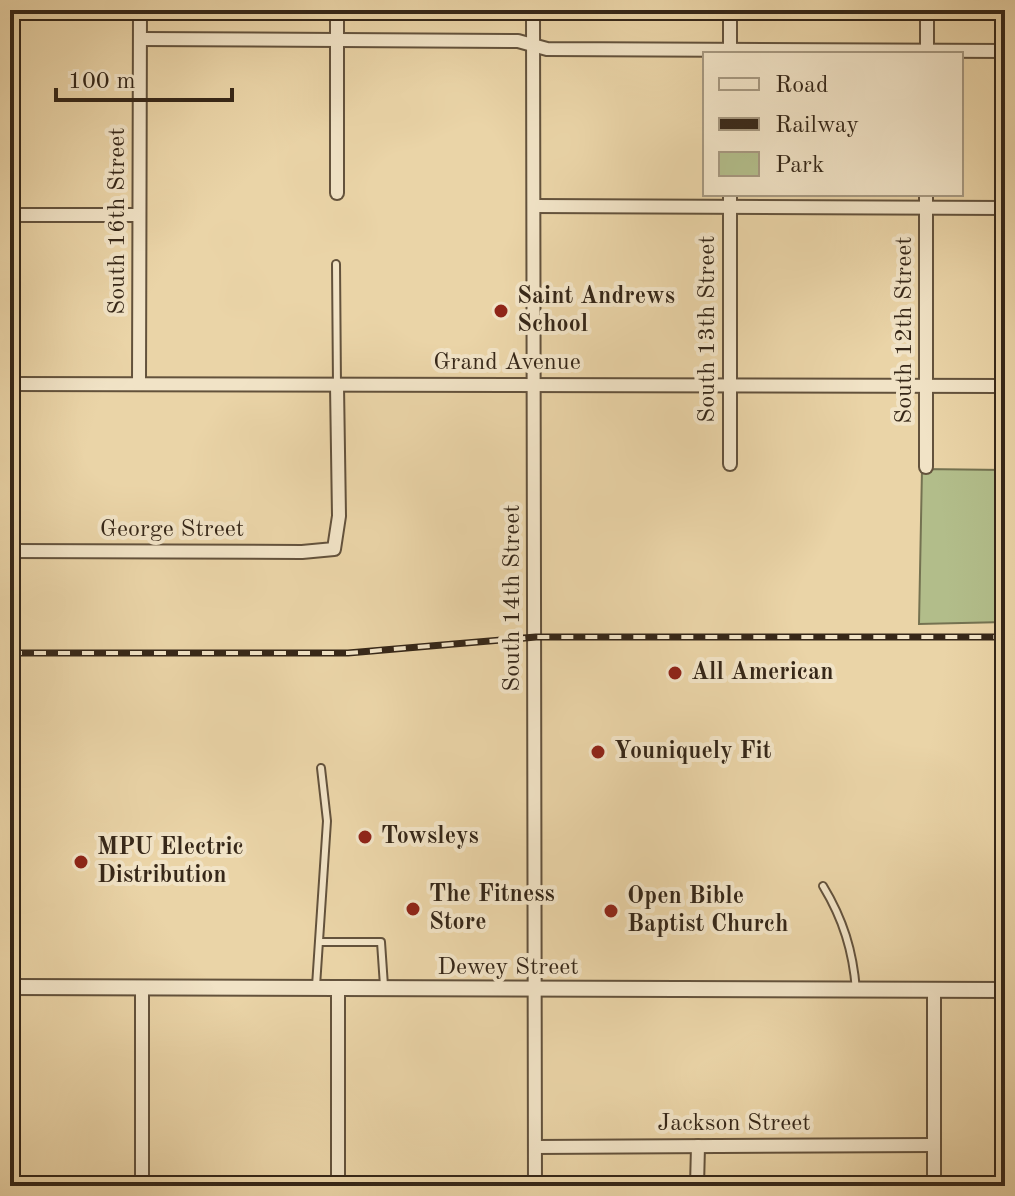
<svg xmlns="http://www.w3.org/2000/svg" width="1015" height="1196" font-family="'Old Standard TT',serif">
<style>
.green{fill:#b2bd8a;stroke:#747251;stroke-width:2}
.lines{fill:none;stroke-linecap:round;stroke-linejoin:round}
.service-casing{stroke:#63523c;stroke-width:10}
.minor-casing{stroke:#63523c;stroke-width:16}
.tertiary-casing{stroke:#63523c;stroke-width:18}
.service{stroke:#f1e3c6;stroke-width:6}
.minor{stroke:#f1e3c6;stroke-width:12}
.tertiary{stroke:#f1e3c6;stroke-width:14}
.rail-casing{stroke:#362718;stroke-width:7}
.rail{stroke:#f1e3c6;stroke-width:4;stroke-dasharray:12;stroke-linecap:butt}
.poi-dot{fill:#8f2418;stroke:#f1e3c6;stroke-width:3}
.labels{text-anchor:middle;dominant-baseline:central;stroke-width:8;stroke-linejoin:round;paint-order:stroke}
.street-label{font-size:24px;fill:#362718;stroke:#f1e3c6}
.poi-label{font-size:24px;font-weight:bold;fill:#362718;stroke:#f1e3c6;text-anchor:start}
</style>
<rect width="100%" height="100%" fill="#ead4a7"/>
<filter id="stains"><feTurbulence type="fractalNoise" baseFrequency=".0025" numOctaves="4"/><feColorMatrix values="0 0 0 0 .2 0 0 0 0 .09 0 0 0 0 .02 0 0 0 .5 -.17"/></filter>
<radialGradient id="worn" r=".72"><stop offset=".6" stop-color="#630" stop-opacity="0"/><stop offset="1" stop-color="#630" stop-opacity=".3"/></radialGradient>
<polygon class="green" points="922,469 1005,470 1005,622 919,624"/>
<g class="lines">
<g class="service-casing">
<g id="service">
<polyline points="336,264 337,386"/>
<path d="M823,886C843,919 853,951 856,990"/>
<polyline points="320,942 381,942 384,986"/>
<polyline points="316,986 327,821 321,768"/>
</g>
</g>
<g class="minor-casing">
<g id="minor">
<polyline points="533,10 535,1186"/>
<polyline points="730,10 730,54"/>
<polyline points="927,10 927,54"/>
<polyline points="140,39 518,41 547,49 1005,51"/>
<polyline points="337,193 337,10"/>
<polyline points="534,206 1005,208"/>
<polyline points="10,215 139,215"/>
<polyline points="10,384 1005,386"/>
<polyline points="139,384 140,10"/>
<polyline points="730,464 730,194"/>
<polyline points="926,467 926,194"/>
<polyline points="10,551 302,552 334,549 339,516 337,386"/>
<polyline points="535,1147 934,1145"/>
<polyline points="10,1185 142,1186"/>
<polyline points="142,1186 142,987"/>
<polyline points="338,1186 338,990"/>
<polyline points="697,1186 698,1146"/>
<polyline points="934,1186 934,990"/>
</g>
</g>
<g class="tertiary-casing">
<polyline id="tertiary" points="10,987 1005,990"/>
</g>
<use href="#service" class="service"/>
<use href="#minor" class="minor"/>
<use href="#tertiary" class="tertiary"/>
<g class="rail-casing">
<polyline id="rail" points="10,653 348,653 536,637 1005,637"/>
</g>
<use href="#rail" class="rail"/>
</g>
<g class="poi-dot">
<circle cx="501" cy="311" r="8"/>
<circle cx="675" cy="673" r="8"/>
<circle cx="598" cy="752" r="8"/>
<circle cx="365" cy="837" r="8"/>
<circle cx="81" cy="862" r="8"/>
<circle cx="413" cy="909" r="8"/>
<circle cx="611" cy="911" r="8"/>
</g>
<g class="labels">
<g class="street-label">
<text transform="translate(118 221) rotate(-90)">South 16th Street</text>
<text transform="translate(708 329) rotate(-90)">South 13th Street</text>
<text transform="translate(905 330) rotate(-90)">South 12th Street</text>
<text x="507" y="363">Grand Avenue</text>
<text x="172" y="530">George Street</text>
<text transform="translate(513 598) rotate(-90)">South 14th Street</text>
<text x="508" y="968">Dewey Street</text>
<text x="734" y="1124">Jackson Street</text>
</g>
<g class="poi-label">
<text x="517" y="297">Saint Andrews<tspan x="517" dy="28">School</tspan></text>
<text x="691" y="673">All American</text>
<text x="614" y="752">Youniquely Fit</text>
<text x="381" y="837">Towsleys</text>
<text x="97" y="848">MPU Electric<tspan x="97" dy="28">Distribution</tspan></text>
<text x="429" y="895">The Fitness<tspan x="429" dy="28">Store</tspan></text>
<text x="627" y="897">Open Bible<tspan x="627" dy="28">Baptist Church</tspan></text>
</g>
</g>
<rect width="1015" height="1196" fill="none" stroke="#ead4a7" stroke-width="40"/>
<rect x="12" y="12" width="991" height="1172" fill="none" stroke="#362718" stroke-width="4"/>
<rect x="20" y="20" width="975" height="1156" fill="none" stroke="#362718" stroke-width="2"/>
<rect x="703" y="52" width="260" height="144" fill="#f1e3c6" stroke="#a69880" stroke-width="2"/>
<rect x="719" y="78" width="40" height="12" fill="#f1e3c6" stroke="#a69880" stroke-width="2"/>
<text x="775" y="92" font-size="24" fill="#362718">Road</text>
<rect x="719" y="118" width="40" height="12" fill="#362718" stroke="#a69880" stroke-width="2"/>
<text x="775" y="132" font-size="24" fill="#362718">Railway</text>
<rect x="719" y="152" width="40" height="24" fill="#b2bd8a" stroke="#a69880" stroke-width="2"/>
<text x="775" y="172" font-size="24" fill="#362718">Park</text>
<path d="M56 88v12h176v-12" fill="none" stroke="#362718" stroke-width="4"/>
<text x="68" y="88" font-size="24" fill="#362718" stroke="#f1e3c6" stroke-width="6" paint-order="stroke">100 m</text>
<rect width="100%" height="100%" filter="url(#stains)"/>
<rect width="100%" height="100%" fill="url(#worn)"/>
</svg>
